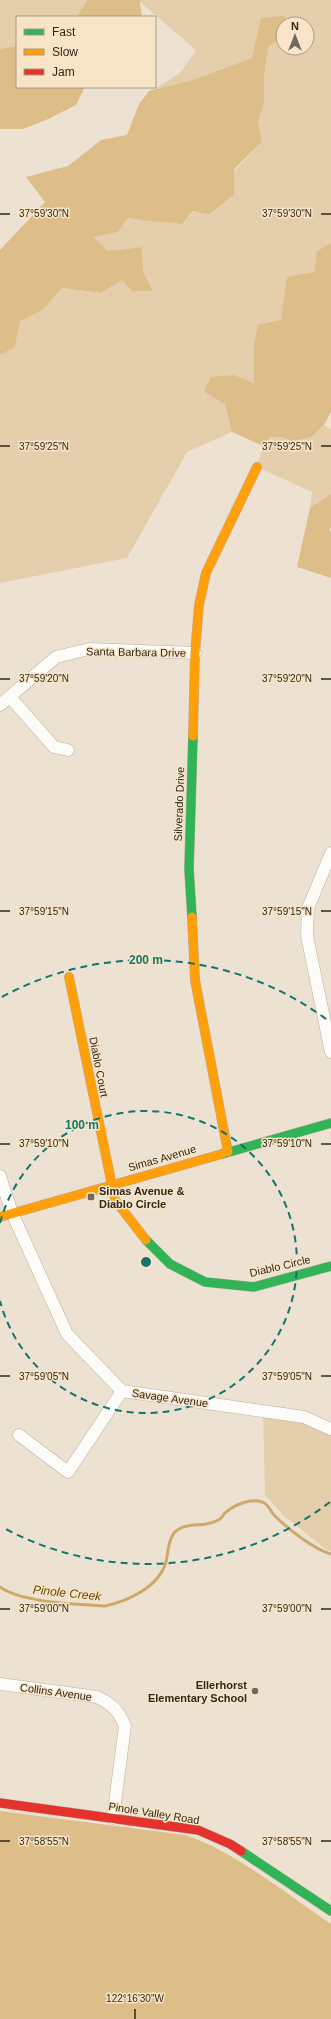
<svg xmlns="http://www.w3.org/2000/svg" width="331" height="2019" font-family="Helvetica,sans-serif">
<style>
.green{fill:#e4ceab}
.forest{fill:#ddbe89}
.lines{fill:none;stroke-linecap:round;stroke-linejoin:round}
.stream{stroke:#ceaa6a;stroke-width:3}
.street-casing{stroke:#b8afa3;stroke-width:13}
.fast-casing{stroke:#b8afa3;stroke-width:10}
.slow-casing{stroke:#b8afa3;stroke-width:10}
.jam-casing{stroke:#b8afa3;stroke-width:10}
.street{stroke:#fcfbf8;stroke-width:12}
.fast{stroke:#30b455;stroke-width:9}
.slow{stroke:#ff9f0a;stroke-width:9}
.jam{stroke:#e5322d;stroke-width:9}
.ticks{fill:none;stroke:#2f271c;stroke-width:1.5}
.ring{fill:none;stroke:#0f766e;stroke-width:2;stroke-dasharray:7 5}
.poi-dot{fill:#72685c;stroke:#f8e5c7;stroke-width:1.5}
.labels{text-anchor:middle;stroke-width:3;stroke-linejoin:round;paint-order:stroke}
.street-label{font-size:11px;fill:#2f271c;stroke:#f8e5c7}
.poi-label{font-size:11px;font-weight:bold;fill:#2f271c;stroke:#f8e5c7;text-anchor:start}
.water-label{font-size:12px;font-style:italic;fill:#664600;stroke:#f8e5c7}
.ticks-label{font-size:10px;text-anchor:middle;fill:#2f271c;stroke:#f8e5c7;stroke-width:3;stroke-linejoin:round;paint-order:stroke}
.centre{fill:#0f766e;stroke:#f8e5c7;stroke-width:2}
.ring-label{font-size:12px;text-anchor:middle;font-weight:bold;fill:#0f766e;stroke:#f8e5c7;stroke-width:3;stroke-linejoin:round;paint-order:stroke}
</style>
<rect width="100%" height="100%" fill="#ede2d2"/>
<g class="green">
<polygon points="0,0 87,0 77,17 17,17 17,46 0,49"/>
<polygon points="141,0 331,0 331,243 317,251 314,272 281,320 254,346 254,383 234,375 205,392 225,404 232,432 187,452 127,558 0,583 0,355 15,347 20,321 43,310 62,288 101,293 122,280 153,291 143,271 142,247 108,251 92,237 118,232 128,218 147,221 182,224 262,142 258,121 264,104 264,76 268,48 283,35 283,48 307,48 307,24 285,24 285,16 252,58 192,80 149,91 157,88 181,72 196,50 140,2"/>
<polygon points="324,425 331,429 331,494 310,508 312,492 257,467 263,446 271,437 311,437"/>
<polygon points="263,1411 331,1431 331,1551 327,1550 283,1515 265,1495"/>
</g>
<g class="forest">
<polygon points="87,0 141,0 140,3 142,17 77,17"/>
<polygon points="285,16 285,24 283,24 283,35 268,48 264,76 264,104 258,121 262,142 234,169 234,195 209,214 193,211 182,224 147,221 128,218 118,232 93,237 108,251 142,247 143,271 153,291 132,291 122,280 101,293 62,288 43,310 20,321 15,347 0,355 0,250 45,202 26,177 68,166 101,140 127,135 139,104 149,91 192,80 252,58 261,18"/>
<polygon points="17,46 17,87 85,87 76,105 46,120 23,129 0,129 0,49"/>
<polygon points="331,243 331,412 324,425 311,437 291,441 282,437 271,437 263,446 232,432 225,404 204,392 211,377 234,375 254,383 254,346 258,325 281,320 287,277 314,272 317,251"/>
<polygon points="331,494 331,528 329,529 331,533 331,578 297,567 310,508"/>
<path d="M0,1811L185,1835C234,1851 287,1894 331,1924V2019H0Z"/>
</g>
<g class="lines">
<path class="stream" d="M0,1587C22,1603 77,1604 105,1606C128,1601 159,1587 166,1562C168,1554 168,1540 174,1533C185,1521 203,1528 216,1521C220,1520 223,1516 225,1513C234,1505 250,1498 262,1502C268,1503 270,1511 274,1515C287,1528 313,1549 331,1554"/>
<defs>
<g id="street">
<polyline points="10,697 54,747 68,750"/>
<polyline points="0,705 56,657 89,649 195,653"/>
<polyline points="331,853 308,908 307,936 331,1052"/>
<polyline points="0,1176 12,1213 67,1334 122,1391 304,1417 331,1429"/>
<polyline points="19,1435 68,1472 122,1391"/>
<path d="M0,1684L97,1697C112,1704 119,1711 125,1726L113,1818"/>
</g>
<g id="fast">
<polyline points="192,917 189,869 193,736"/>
<polyline points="222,1154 331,1123"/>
<polyline points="146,1240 170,1264 205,1282 254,1287 331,1266"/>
<polyline points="241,1851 331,1911"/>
</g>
<g id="slow">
<polyline points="193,736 195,653 199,605 206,573 257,467"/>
<polyline points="192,917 195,980 228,1152"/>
<polyline points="69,977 115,1200 146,1240"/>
<polyline points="0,1217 222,1154"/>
</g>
<polyline id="jam" points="0,1803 198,1830 230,1844 241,1851"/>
</defs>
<use href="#street" class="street-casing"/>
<use href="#fast" class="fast-casing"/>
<use href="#slow" class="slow-casing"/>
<use href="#jam" class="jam-casing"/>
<use href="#street" class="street"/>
<use href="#fast" class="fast"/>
<use href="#slow" class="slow"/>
<use href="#jam" class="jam"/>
</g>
<path class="ticks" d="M0,214H10M321,214H331M0,446H10M321,446H331M0,679H10M321,679H331M0,911H10M321,911H331M0,1144H10M321,1144H331M0,1376H10M321,1376H331M0,1609H10M321,1609H331M0,1841H10M321,1841H331M135,2009V2019"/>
<g class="ring">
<path d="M0 1223A151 151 0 1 1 0 1301"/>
<path d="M330 1502A302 302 0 0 1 2 1527M2 997A302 302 0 0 1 330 1022"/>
</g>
<g class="poi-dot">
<rect x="87" y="1193" width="8" height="8" rx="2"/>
<circle cx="255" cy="1691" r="4"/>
</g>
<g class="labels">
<g class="street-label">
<text transform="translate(136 652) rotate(1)" y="4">Santa Barbara Drive</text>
<text transform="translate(179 804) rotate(-88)" y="4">Silverado Drive</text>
<text transform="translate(99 1067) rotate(79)" y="4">Diablo Court</text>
<text transform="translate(162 1158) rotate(-16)" y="4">Simas Avenue</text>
<text transform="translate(280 1266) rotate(-13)" y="4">Diablo Circle</text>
<text transform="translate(170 1398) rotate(8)" y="4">Savage Avenue</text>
<text transform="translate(56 1692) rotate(8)" y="4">Collins Avenue</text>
<text transform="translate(154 1813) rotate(9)" y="4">Pinole Valley Road</text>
</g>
<g class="poi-label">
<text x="99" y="1195">Simas Avenue &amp;<tspan x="99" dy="13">Diablo Circle</tspan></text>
<text x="247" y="1689" text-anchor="end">Ellerhorst<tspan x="247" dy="13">Elementary School</tspan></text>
</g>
<g class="water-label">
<text transform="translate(67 1593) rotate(6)" y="4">Pinole Creek</text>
</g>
</g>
<g class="ticks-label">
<text x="44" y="217">37°59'30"N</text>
<text x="287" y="217">37°59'30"N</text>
<text x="44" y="450">37°59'25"N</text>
<text x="287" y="450">37°59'25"N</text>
<text x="44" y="682">37°59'20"N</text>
<text x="287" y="682">37°59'20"N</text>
<text x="44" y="915">37°59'15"N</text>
<text x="287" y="915">37°59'15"N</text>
<text x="44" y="1147">37°59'10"N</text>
<text x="287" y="1147">37°59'10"N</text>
<text x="44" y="1380">37°59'05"N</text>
<text x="287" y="1380">37°59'05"N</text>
<text x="44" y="1612">37°59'00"N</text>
<text x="287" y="1612">37°59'00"N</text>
<text x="44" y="1845">37°58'55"N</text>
<text x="287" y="1845">37°58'55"N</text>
<text x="135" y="2002">122°16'30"W</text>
</g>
<circle cx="146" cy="1262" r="6" class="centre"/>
<g class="ring-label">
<text x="146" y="964">200 m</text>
<text x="82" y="1129">100 m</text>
</g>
<rect x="16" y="16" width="140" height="72" fill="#f8e5c7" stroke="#a89983"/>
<rect x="24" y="29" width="20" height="6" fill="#30b455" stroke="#a89983"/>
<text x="52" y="36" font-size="12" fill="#2f271c">Fast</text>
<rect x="24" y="49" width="20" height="6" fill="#ff9f0a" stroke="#a89983"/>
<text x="52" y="56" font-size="12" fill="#2f271c">Slow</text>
<rect x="24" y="69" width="20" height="6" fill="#e5322d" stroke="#a89983"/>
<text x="52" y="76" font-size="12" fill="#2f271c">Jam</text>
<g transform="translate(295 36)"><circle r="19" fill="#f8e5c7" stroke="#a89983"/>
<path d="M0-3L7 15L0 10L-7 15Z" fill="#72685c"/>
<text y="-6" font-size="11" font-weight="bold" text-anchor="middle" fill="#2f271c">N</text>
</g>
</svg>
